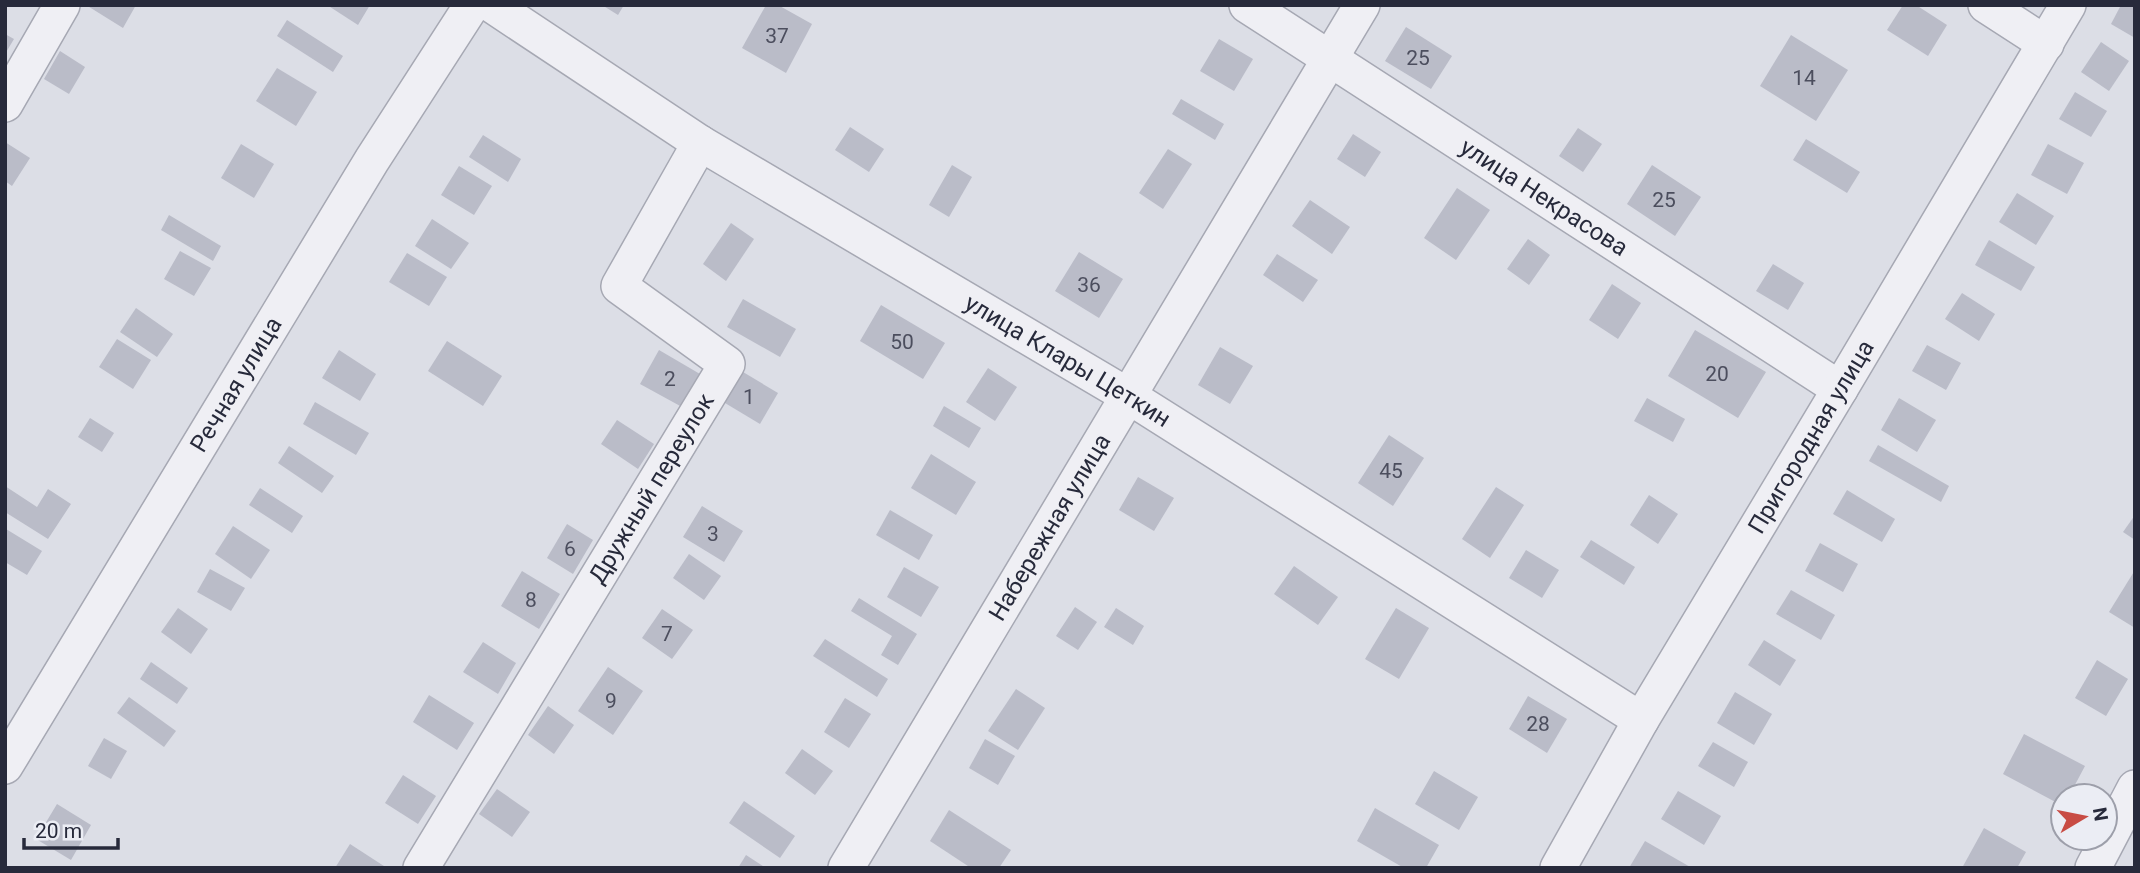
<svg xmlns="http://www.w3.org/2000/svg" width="2140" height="873" font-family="Roboto,sans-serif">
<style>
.building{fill:#babcc8}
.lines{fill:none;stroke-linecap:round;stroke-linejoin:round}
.minor-casing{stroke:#a6a8b3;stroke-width:38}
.minor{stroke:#efeff4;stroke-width:35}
.labels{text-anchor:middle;stroke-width:6;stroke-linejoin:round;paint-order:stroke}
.number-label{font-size:21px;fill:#4c4e5e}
.street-label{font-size:24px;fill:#272a3b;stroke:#ebedf4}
</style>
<rect width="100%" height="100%" fill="#dcdee6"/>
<g class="building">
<polygon points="86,5 136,5 123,28"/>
<polygon points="327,5 370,5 358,25"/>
<polygon points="602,5 624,5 618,15"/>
<polygon points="766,5 778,5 812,24 786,73 742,48"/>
<polygon points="1903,5 1916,5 1947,25 1928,56 1887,30"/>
<polygon points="2121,5 2135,5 2135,38 2111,24"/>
<polygon points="287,20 343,56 333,72 277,36"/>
<polygon points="1406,27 1452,56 1431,89 1385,61"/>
<polygon points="5,34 14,39 5,54"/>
<polygon points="1791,35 1848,70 1816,121 1760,86"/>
<polygon points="1219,39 1253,59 1234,91 1200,71"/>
<polygon points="2101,42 2129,61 2109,91 2081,72"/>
<polygon points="60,51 85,67 69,94 44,79"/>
<polygon points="277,68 317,92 296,126 256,101"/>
<polygon points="2075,92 2107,111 2091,137 2059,119"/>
<polygon points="1181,99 1224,124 1215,140 1172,114"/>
<polygon points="850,127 884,149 869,172 835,150"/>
<polygon points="1578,128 1602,144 1583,172 1559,156"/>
<polygon points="1353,134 1381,152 1365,177 1337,159"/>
<polygon points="483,135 521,159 508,182 469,157"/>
<polygon points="1806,139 1860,172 1847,193 1793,160"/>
<polygon points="5,142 30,158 12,186 5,181"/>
<polygon points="241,144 274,164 254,198 221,178"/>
<polygon points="2048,144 2084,163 2067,194 2031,175"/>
<polygon points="1168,149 1192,164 1163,209 1139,193"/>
<polygon points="952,165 972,177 949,217 929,205"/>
<polygon points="1652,165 1701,197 1675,236 1627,204"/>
<polygon points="459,166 492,186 474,215 441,195"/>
<polygon points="1457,188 1490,210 1456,260 1424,238"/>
<polygon points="2017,193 2054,216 2036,245 1999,222"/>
<polygon points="1310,200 1350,227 1332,254 1292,226"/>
<polygon points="169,215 221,246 213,261 161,230"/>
<polygon points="432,219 469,243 451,269 415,246"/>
<polygon points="731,223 754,239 726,281 703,264"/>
<polygon points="1528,239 1550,255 1529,285 1507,269"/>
<polygon points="1989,240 2035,267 2021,291 1975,265"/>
<polygon points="180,251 211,268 194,296 164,279"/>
<polygon points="1079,252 1123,279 1099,318 1055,291"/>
<polygon points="407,253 447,277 429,306 389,282"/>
<polygon points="1277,254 1318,280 1303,302 1263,275"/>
<polygon points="1773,264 1804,283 1788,310 1756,291"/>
<polygon points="1612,284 1641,303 1618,339 1589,320"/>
<polygon points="1962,293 1995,314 1979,341 1945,319"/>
<polygon points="743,299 796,329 780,357 727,327"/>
<polygon points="881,305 945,343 923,379 860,341"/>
<polygon points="136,308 173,334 157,357 120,332"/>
<polygon points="1695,330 1766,372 1738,418 1668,376"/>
<polygon points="117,339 151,360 133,389 99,367"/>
<polygon points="447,341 502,376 483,406 428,371"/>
<polygon points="1927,345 1961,363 1946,390 1912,371"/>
<polygon points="1220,347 1253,366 1230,404 1198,385"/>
<polygon points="339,350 376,374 360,401 322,378"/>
<polygon points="659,350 700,374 682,407 640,384"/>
<polygon points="988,368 1017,387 995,421 966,402"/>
<polygon points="738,369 778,393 760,424 720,400"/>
<polygon points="1647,398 1685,419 1673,442 1634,421"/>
<polygon points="1899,398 1936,420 1917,452 1881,430"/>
<polygon points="315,402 369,433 356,455 303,424"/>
<polygon points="944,406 981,428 969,448 933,426"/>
<polygon points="90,418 114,433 102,452 78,437"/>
<polygon points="617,420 654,444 638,469 601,444"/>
<polygon points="1389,435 1424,458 1393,506 1358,483"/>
<polygon points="1878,445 1949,486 1941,502 1869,461"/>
<polygon points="289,446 334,476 322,493 278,463"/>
<polygon points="931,454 976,482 956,515 911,488"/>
<polygon points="1138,477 1174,498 1154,531 1119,510"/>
<polygon points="5,486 37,507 48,489 71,504 48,539 5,512"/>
<polygon points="1496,487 1524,505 1490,558 1462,539"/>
<polygon points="260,488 303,516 292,533 249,505"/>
<polygon points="1847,490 1895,519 1882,542 1833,514"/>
<polygon points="1649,495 1678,514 1658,544 1630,525"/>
<polygon points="702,506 743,531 724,562 683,537"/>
<polygon points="890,510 933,535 919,560 876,535"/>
<polygon points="2135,515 2135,540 2123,532"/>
<polygon points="567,524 593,540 573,574 547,558"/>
<polygon points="233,526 270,550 251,579 215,554"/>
<polygon points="6,529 42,551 27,575 5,562"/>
<polygon points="1591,540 1635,567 1624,585 1580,557"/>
<polygon points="1820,543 1858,564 1843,592 1805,571"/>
<polygon points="1526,550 1559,570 1542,598 1509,578"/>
<polygon points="689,554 721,576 704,600 673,578"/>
<polygon points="1294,566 1338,597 1318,625 1274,594"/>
<polygon points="904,567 939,587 921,617 887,597"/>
<polygon points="210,569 245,588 231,611 197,592"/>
<polygon points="2135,570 2135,628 2109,612"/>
<polygon points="522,571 560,594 539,629 501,606"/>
<polygon points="1791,590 1835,615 1821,640 1776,614"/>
<polygon points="859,598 917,634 898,665 881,655 892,636 851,611"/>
<polygon points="1075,607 1097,622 1078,650 1056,636"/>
<polygon points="178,608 208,629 191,654 161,632"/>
<polygon points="1116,608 1144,626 1133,645 1104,627"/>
<polygon points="1396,608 1429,628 1399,679 1365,659"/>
<polygon points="662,609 693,630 672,659 642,638"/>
<polygon points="825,639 888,679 877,697 813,656"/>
<polygon points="1764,640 1796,660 1780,686 1748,665"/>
<polygon points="483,642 516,663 498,694 463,672"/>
<polygon points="2097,660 2128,679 2106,716 2075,698"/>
<polygon points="151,662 188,688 177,704 140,679"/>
<polygon points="608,667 643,691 613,735 578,711"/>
<polygon points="1016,689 1045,708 1018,750 988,731"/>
<polygon points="1735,692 1772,714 1754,745 1717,723"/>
<polygon points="429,695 474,723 457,750 413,722"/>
<polygon points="1528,696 1567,719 1547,753 1509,729"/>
<polygon points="129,697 176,731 164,747 117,713"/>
<polygon points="845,698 871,714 849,748 824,732"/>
<polygon points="548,706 574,725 554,754 528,735"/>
<polygon points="2024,734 2085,766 2069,796 2063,796 2063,806 2003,774"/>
<polygon points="104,738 127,751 111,779 88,766"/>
<polygon points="985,739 1015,756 998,785 969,768"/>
<polygon points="1713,742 1748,762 1734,787 1698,766"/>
<polygon points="802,749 833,771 815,795 785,773"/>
<polygon points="1434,771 1478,797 1459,830 1415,804"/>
<polygon points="403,775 436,796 418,824 385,803"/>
<polygon points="497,789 530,812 512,837 479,814"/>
<polygon points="1678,791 1721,816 1704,845 1661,819"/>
<polygon points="744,801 795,836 780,858 729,823"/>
<polygon points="57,804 91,825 71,860 36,839"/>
<polygon points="1375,808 1439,845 1426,868 1404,868 1357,841"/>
<polygon points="949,810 1011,850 999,868 971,868 930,841"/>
<polygon points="1984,828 2026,852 2017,868 1962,868"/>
<polygon points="1645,841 1692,868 1629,868"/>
<polygon points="350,844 387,868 335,868"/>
<polygon points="746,855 766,868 738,868"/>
</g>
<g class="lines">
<defs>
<g id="minor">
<path id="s1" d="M492,5L700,143L1130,397L1641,720"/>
<path id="s2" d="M1247,5L1840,389"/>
<polyline points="1986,5 2046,44"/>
<polyline points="5,104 62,5"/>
<path id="s3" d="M5,766L372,160L472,5"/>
<path id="s4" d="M421,868L727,364L619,286L700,143"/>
<path id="s5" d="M846,868L1362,5"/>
<path id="s6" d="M1558,868L1641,720L1840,389L2068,5"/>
<polyline points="2093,868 2135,788"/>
</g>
</defs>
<use href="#minor" class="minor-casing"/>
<use href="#minor" class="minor"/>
</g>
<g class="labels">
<g class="number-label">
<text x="777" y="43">37</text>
<text x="1418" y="65">25</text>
<text x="1804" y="85">14</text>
<text x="1664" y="207">25</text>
<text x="1089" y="292">36</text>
<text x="902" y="349">50</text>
<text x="1717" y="381">20</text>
<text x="670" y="386">2</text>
<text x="749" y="404">1</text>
<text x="1391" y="478">45</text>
<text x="713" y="541">3</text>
<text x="570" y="556">6</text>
<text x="531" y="607">8</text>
<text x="667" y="641">7</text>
<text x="611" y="708">9</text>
<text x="1538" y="731">28</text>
</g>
<g class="street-label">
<text dy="8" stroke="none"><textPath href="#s2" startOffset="354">улица Некрасова</textPath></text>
<text dy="8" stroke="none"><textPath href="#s1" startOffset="677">улица Клары Цеткин</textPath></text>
<text dy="8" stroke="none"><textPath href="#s3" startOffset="446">Речная улица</textPath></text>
<text dy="8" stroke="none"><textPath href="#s6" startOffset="500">Пригородная улица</textPath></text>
<text dy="8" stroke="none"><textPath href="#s4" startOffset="444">Дружный переулок</textPath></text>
<text dy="8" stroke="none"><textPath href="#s5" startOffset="397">Набережная улица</textPath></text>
</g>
</g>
<rect width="2140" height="873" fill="none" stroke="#272a3b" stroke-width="14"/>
<g transform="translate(2084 817) rotate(80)"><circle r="33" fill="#ebedf4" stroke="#9d9faa" stroke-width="2"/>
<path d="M0-5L12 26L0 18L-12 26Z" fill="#c84c44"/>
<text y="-10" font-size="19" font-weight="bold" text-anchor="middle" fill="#272a3b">N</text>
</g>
<path d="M24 838v10h94v-10" fill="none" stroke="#272a3b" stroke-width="3.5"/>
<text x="35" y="838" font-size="21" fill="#272a3b" stroke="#ebedf4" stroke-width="5" paint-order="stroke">20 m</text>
</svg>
